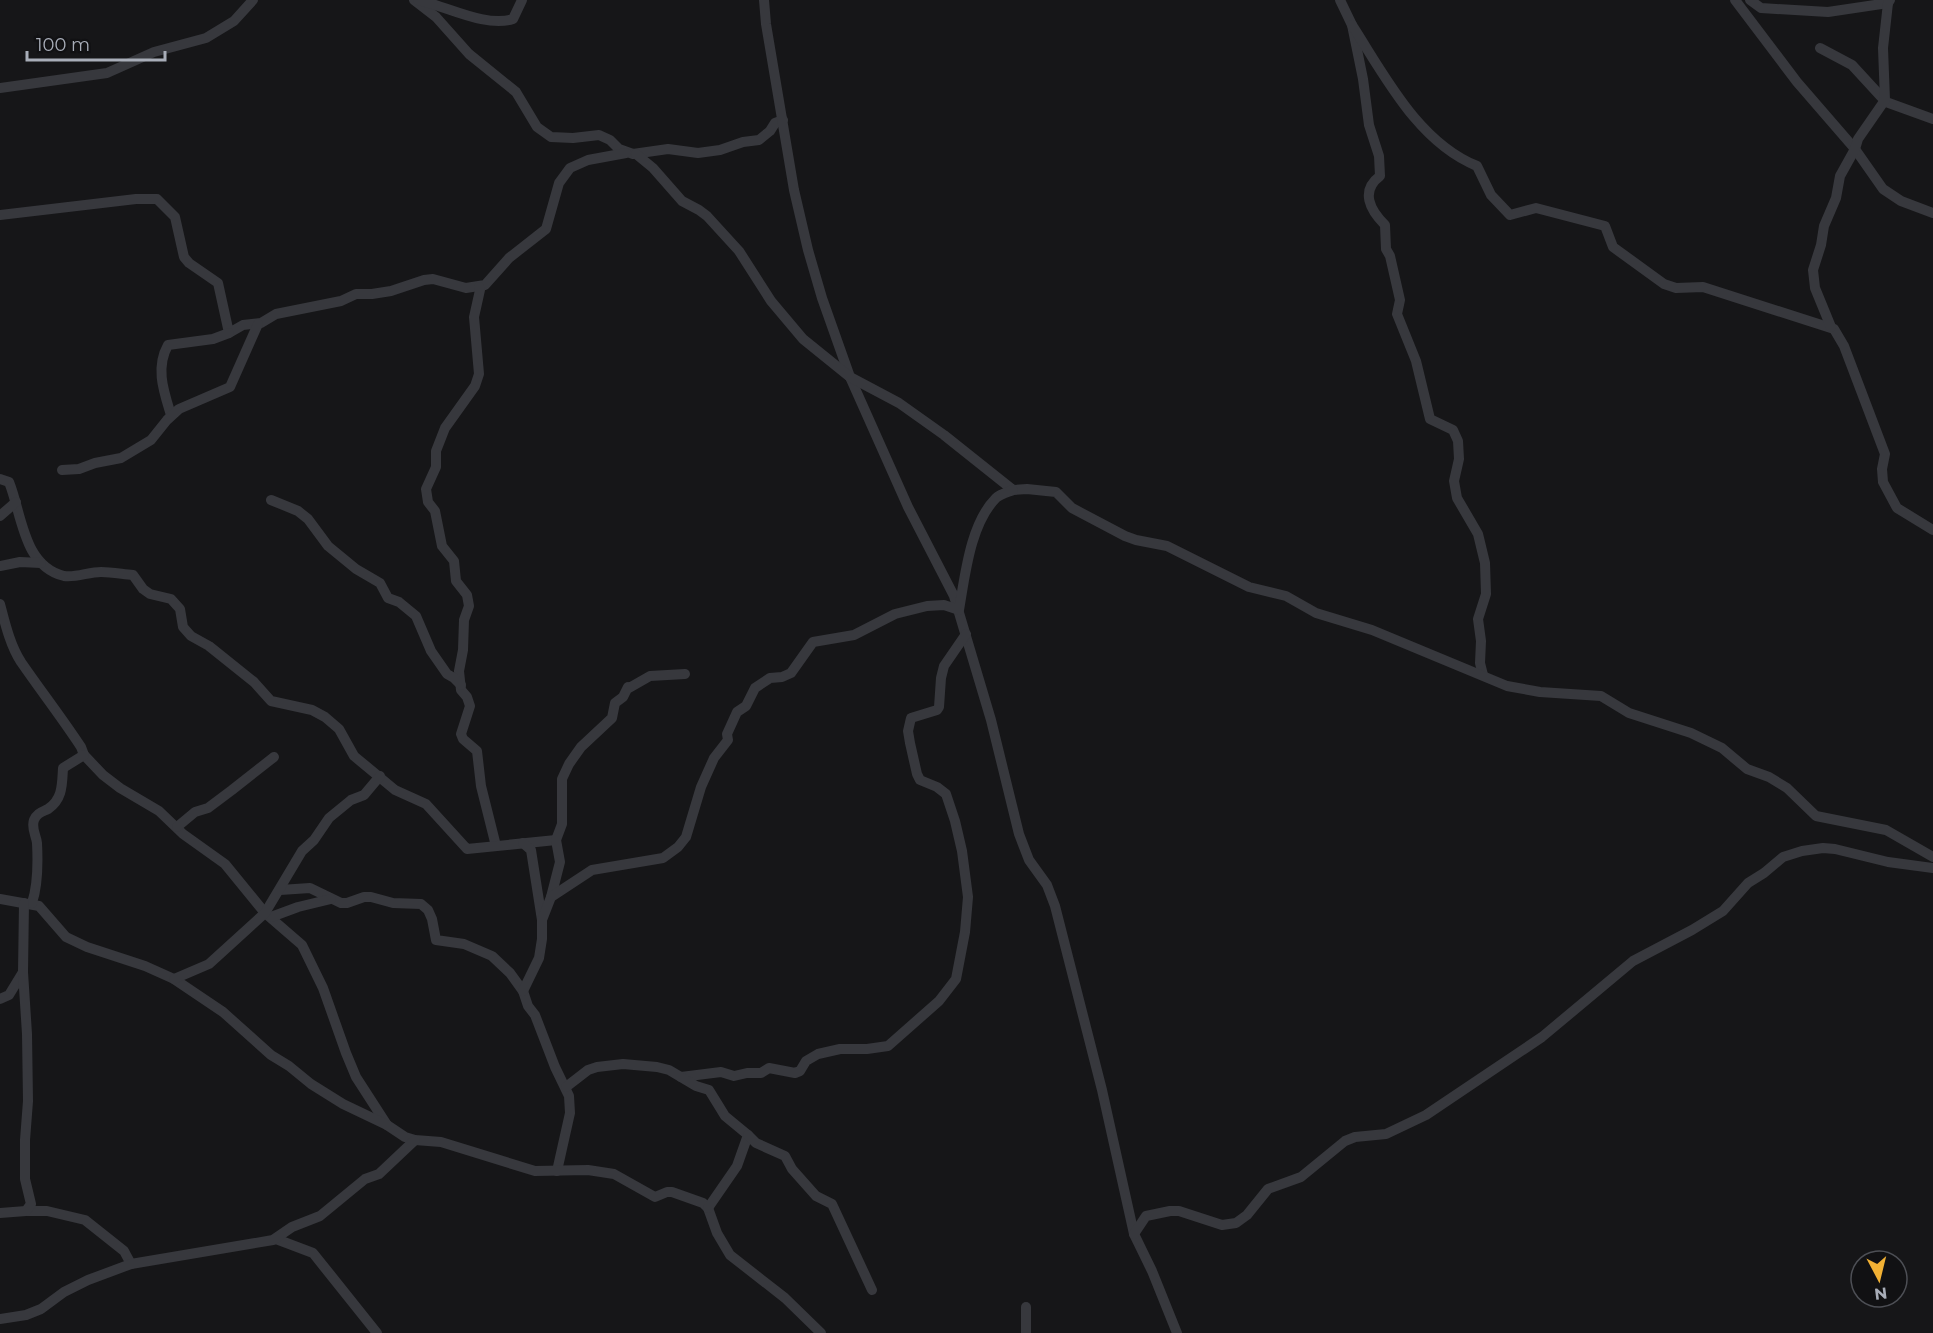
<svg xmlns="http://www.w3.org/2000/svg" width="1933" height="1333" font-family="Montserrat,sans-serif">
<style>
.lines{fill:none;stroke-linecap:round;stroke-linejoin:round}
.minor{stroke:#37383d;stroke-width:10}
</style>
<rect width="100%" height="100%" fill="#161618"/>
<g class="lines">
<g class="minor">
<polyline points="414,0 436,17 469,54 516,92 537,127 551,137 573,138 599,135 610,140 619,149 633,154 668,149 698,153 720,150 743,142 759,140 770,131 775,123 783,120"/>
<path d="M418,0C446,6 486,28 513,19L522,0"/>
<polyline points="764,0 766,24 794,190 808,250 822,298 850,377 908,507 954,596 991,720 1019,834 1029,860 1047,885 1055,906 1102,1090 1134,1234 1152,1271 1177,1333"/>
<path d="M1340,0L1352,25L1363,79L1369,125L1379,156L1380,176C1360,191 1370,210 1385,225L1386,249L1390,256L1400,300L1397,314L1416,361L1430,419L1453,430L1458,441L1459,459L1454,481L1457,498L1478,534L1485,563L1486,594L1478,619L1481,641L1480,663L1483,675"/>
<polyline points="1735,0 1797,82 1855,149 1883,189 1901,201 1933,213"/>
<polyline points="1750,0 1761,8 1828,12 1888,3 1890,0"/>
<path d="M1352,25C1385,76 1418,142 1477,166L1491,195L1510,215L1536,208L1605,226L1613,247L1664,284L1676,288L1703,287L1834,329L1844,346L1885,454L1882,469L1883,482L1897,508L1933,530"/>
<polyline points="1820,48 1852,65 1886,102 1933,119"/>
<polyline points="0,88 107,73 154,52 206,38 234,21 253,0"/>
<polyline points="636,154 653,168 682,201 699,210 707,216 739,251 771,301 803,339 850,377 899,403 944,435 1013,490 1027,489 1056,492 1072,508 1125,536 1136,540 1167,546 1249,587 1286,596 1316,613 1372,630 1507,686 1540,692 1601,696 1629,713 1691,733 1722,748 1747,769 1769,777 1787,788 1816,816 1886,830 1933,857"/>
<polyline points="0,215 136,199 157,199 175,217 184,257 189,263 218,283 229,333 243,325 261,323 276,314 341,301 356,294 372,294 391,291 424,280 433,279 466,288 485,285 509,258 546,229 559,183 570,168 588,160 626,153"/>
<polyline points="479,287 480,290 474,317 479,374 475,386 445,428 436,451 436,467 426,489 428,502 435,511 442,546 454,561 456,581 467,595 469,606 464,620 463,650 459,671 461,690 467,697 470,706 461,734 463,739 477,751 481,786 496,846"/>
<polyline points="1831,327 1815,288 1813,270 1821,245 1824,226 1836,198 1840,176 1855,149 1858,139 1885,100 1883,48 1888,3"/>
<path d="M171,415C164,392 155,368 168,345L213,339L229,333"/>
<polyline points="62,470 79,469 95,463 121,458 151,440 167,420 179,409 230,387 258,324"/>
<path d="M0,479L9,482C22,514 23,566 64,576C75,578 89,572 101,572C111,572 122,574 133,575L143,589L150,594L171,599L180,609L183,627L191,636L209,646L254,682L271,701L312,710L325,717L339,729L354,756L395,790L426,804L467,849L556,840"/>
<polyline points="271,500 298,511 308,519 328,546 356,569 380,583 388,598 399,602 416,616 431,651 447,674 454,678 461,685"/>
<polyline points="0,516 16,502"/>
<polyline points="0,566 20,562 41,563"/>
<path d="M0,604C5,623 10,645 21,662C41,691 62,718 81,747L84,755L103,775L120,788L159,811L183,834L225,864L265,913L302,945L323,988L346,1053L356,1077L387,1125"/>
<polyline points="177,827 195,812 208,808 232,790 274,757"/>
<polyline points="523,843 531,850 542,920"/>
<polyline points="280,890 310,888 341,903 347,903 364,897 371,897 393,903 421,904 428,910 432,919 436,940 464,944 492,956 510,973 523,991 528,1006 535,1015 555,1067 569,1096 570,1113 557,1171"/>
<polyline points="551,897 560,862 556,840 562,824 562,779 569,764 581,747 612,718 615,703 623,697 628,687 629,688 650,676 685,674"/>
<polyline points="0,899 39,906 66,937 87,947 145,966 174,979 223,1012 271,1055 289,1066 311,1084 343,1104 387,1125 405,1137 415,1140 441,1142 535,1171 588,1170 614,1174 655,1197 667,1192 672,1192 703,1203 708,1208 717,1233 730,1255 785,1298 821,1333"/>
<path d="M32,903C38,885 38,862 37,843C36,835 31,828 34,820C37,813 42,812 48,809C63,799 62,784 63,768L84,755"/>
<polyline points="271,917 298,907 331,899"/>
<polyline points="174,979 209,964 265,913 302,851 314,840 329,818 351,800 364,795 380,776"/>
<path d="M523,991L539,958L542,939V920L551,897L592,870L663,858L678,847L686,837L701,787L714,758L728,740L727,734L737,712L746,706L755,688L770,678L782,677L791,673L813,642L854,635L895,614L927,606L944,605L959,610C965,576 970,524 996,498C1000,494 1008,492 1013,490"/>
<polyline points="0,999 9,995 23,972"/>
<polyline points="681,1077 721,1072 734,1076 747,1073 761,1073 769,1068 795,1073 800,1071 806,1061 818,1054 840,1049 867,1049 888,1046 939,1001 956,979 965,932 968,897 962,851 955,821 946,794 937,787 920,780 917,774 910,743 908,731 911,718 937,710 939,707 941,678 944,666 966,634"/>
<polyline points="566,1087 588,1070 597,1067 623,1064 657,1067 669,1070 696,1086 709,1090 725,1116 748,1135 737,1166 708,1208"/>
<polyline points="748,1135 756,1143 785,1156 792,1169 816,1196 832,1204 872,1290"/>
<polyline points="26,1211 47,1211 85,1220 124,1251 131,1264"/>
<polyline points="0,1213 26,1211 31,1204 25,1179 25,1140 28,1101 27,1034 23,972 24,903"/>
<polyline points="1134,1234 1146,1216 1170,1211 1179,1211 1222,1225 1236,1223 1247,1215 1268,1189 1301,1177 1345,1141 1355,1137 1386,1134 1426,1115 1542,1037 1633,961 1692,930 1723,911 1748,883 1764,873 1783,857 1802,851 1823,848 1835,849 1888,862 1933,868"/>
<polyline points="276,1239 313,1253 377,1333"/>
<polyline points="1026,1307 1026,1333"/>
<polyline points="0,1319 26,1315 41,1309 64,1292 88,1280 131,1264 273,1240 292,1227 320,1216 365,1179 379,1174 415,1140"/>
</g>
</g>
<g transform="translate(1879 1279) rotate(173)"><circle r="28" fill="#111113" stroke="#4d4f55" stroke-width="1.5"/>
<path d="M0-4.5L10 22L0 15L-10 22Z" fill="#f2b134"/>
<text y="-9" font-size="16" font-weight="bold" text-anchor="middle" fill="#a8adb8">N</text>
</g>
<path d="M27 51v9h138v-9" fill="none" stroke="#a8adb8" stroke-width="3"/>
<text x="36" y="51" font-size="18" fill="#a8adb8" stroke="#111113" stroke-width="4.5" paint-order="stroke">100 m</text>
</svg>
